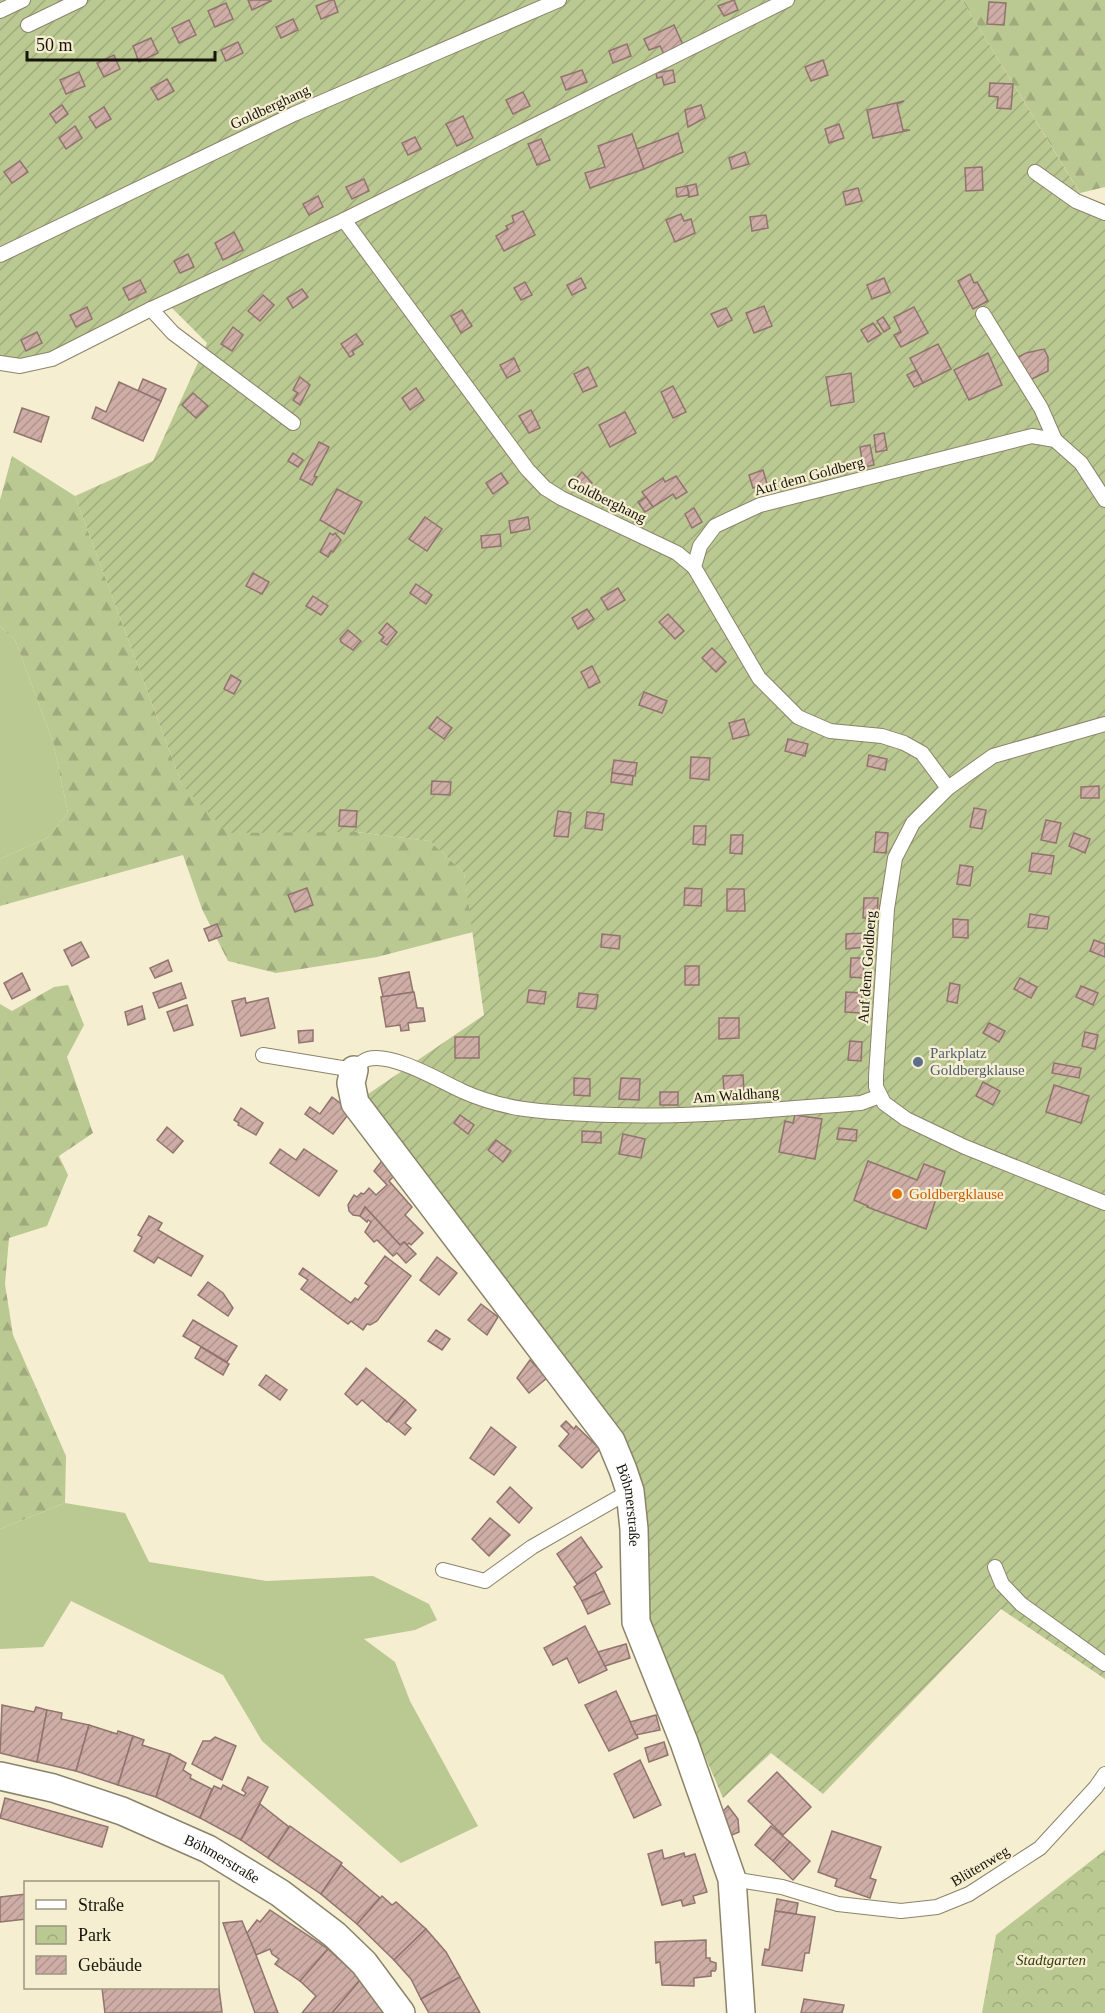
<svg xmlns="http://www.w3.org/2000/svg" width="1105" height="2013" font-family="'Times New Roman',serif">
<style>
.grass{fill:#bac891}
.forest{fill:url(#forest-firs)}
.park{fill:url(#park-crowns)}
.garden{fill:url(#garden-furrows)}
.building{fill:url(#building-hatch);stroke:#91746d;stroke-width:1.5}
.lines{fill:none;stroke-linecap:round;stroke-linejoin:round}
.service-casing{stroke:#8b8369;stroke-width:16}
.minor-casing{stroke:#8b8369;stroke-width:30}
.service{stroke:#fff;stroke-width:14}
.minor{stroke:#fff;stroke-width:27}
.service-dot{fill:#5c6f8a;stroke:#f6eed1;stroke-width:2}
.food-dot{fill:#e8710a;stroke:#f6eed1;stroke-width:2}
.labels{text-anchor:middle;stroke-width:4.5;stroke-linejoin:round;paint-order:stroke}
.street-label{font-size:15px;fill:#17140a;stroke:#f6eed1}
.service-label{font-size:15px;fill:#4e5e75;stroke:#f6eed1;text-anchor:start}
.food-label{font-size:15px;fill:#c56008;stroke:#f6eed1;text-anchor:start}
.park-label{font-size:15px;font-style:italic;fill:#343d0e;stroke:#f6eed1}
</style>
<defs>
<pattern id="forest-firs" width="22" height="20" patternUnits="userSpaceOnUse" patternTransform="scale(1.5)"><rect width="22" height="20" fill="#bac891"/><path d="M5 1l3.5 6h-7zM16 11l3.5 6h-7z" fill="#9fab7c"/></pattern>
<pattern id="park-crowns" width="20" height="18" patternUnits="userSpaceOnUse" patternTransform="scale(1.5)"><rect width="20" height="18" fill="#bac891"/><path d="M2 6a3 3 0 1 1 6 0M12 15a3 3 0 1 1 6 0" fill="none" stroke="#9fab7c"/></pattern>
<pattern id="garden-furrows" width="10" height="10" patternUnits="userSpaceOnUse" patternTransform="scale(1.5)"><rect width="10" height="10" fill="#bac891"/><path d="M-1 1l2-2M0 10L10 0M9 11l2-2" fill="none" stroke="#9fab7c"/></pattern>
<pattern id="building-hatch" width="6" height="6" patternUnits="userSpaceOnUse" patternTransform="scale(1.5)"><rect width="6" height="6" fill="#cdada6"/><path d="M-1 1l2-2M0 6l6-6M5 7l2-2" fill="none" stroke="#af948e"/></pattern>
</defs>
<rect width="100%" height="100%" fill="#f6eed1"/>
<g class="grass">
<polygon points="0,626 15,640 53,742 68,813 47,838 0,859"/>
<polygon points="65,1503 125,1513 149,1562 267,1581 373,1576 429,1604 437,1620 415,1630 364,1639 395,1662 410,1701 478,1826 401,1863 262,1741 223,1675 71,1601 43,1647 0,1649 0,1529"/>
</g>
<g class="forest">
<polygon points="962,0 1105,0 1105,187 1080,193"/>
<polygon points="12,456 75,496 182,785 356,832 430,841 464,873 473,932 377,957 276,973 228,961 202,909 183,855 0,906 0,859 47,838 68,813 53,742 15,640 0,626 0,500"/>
<polygon points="68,985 84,1025 67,1057 93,1133 59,1156 68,1175 47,1226 9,1238 5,1284 13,1335 66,1456 65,1503 0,1529 0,1004 12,1011 54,987"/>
</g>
<polygon class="park" points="1105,1850 1105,2013 982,2013 996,1935"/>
<polygon class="garden" points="0,0 962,0 1081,195 1105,204 1105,1679 1001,1609 823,1794 771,1753 723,1798 644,1615 631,1471 355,1103 484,1015 464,873 430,841 356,832 228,833 182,785 75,496 153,461 207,343 169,305 21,370 0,355"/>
<g class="building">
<polygon points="248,0 270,0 271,1 252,10"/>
<polygon points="331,0 334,0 338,12 321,19 316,6"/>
<polygon points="734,0 738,10 724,16 718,6"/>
<polygon points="989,2 1006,3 1004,25 987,24"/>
<polygon points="226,3 233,19 215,27 208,11"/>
<polygon points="293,19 298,30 281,38 276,27"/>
<polygon points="189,20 196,35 179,43 172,28"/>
<polygon points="674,25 683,45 664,54 660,46 649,50 644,39"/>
<polygon points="151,38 158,53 139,62 133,46"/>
<polygon points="238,42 243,53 226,61 221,50"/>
<polygon points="627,44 631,56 613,63 609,51"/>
<polygon points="114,55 120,69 104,77 97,63"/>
<polygon points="823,60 828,75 811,81 805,67"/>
<polygon points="582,70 587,82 566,90 561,77"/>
<polygon points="673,70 675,82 664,85 662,77 657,78 656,73"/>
<polygon points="79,72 85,86 66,94 60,80"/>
<polygon points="167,79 174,91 158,100 151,88"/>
<polygon points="990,83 1013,84 1011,109 997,108 998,97 989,96"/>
<polygon points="523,92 530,106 513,114 506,100"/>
<polygon points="904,101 897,104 903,130 910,130 873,138 867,110"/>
<polygon points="62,105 68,114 56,123 50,114"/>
<polygon points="701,105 705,118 688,127 685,110"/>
<polygon points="104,107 111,119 96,128 89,117"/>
<polygon points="463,116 473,138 457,146 446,124"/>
<polygon points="839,124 844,138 829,143 825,129"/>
<polygon points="75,126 82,138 66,149 59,138"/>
<polygon points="678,133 683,152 644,169 637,149"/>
<polygon points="632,134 644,169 590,188 585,173 605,167 598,146"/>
<polygon points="415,137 421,149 408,155 402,143"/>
<polygon points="541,139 550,160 537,165 528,144"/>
<polygon points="745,152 749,164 732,169 729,158"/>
<polygon points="20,161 28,172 12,183 4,172"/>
<polygon points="982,167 983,190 966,191 965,168"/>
<polygon points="364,179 369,191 352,199 346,187"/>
<polygon points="696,184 698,195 689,197 687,186"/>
<polygon points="687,186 689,195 677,197 676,188"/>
<polygon points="858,188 862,201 846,205 843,192"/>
<polygon points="318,196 323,207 309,215 303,204"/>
<polygon points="523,211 535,235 504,251 496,236 508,229 506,226 514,222 512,216"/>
<polygon points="681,214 684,221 691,219 695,233 675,242 666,220"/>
<polygon points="766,215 768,228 752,231 750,217"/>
<polygon points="234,232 243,250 223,260 215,243"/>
<polygon points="188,254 194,267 180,273 174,261"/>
<polygon points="970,274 974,283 977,282 988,301 973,309 958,281"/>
<polygon points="581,278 586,288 572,295 567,285"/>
<polygon points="884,278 890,292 872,299 867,285"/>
<polygon points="140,280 146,292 129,300 123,288"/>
<polygon points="525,282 532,295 521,300 514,288"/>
<polygon points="302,289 308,297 293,308 287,298"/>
<polygon points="263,295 274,305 260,321 248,311"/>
<polygon points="764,306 772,326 754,333 746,313"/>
<polygon points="87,307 92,319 76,327 70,315"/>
<polygon points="914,307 928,333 901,347 894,335 901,332 894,317"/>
<polygon points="726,308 732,320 718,327 711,314"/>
<polygon points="462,310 472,326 461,333 451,316"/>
<polygon points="883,317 890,328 884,332 877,321"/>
<polygon points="873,323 881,334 868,342 861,330"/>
<polygon points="233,327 243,335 232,351 221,344"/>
<polygon points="37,332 42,343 26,351 21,340"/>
<polygon points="356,334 363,344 352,351 354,354 350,357 341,344"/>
<polygon points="938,344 951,369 923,383 910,358"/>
<polygon points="1044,349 1048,357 1048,371 1028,381 1016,358 1026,353"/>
<polygon points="988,353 1002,385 969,400 954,370"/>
<polygon points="514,358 520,371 507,378 500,365"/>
<polygon points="588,367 597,386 583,392 574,374"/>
<polygon points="916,370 923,383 914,387 907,375"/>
<polygon points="851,373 854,402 831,406 826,377"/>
<polygon points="300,377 310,385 300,405 293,400 298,393 293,390"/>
<polygon points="143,379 166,389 161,401 138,391"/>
<polygon points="119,382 161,401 143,441 92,418 96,407 106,412"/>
<polygon points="673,386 686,412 673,418 661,392"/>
<polygon points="416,388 424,400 410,410 402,398"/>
<polygon points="193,393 208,406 196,418 182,405"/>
<polygon points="22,408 49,417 41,442 14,432"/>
<polygon points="531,410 540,428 529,433 519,416"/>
<polygon points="625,412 636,433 610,447 599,425"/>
<polygon points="884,433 887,450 876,452 874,435"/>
<polygon points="319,442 329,447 314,476 317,477 312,485 300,479"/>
<polygon points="870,445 874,465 863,467 860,447"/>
<polygon points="293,453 303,460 298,467 288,461"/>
<polygon points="763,470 767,484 753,488 749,475"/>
<polygon points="582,472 592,483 586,489 576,479"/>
<polygon points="501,473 508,483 493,494 486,483"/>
<polygon points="676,476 687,492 676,499 673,494 653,507 642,492 663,478 665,482"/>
<polygon points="337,489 362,502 344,534 320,520"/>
<polygon points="646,497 653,507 645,512 638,502"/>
<polygon points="694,508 702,522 692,528 685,514"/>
<polygon points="425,517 442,529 427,551 409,539"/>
<polygon points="528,517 530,529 511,533 509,521"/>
<polygon points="330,533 333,535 335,533 341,540 333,552 331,551 328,557 320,552"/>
<polygon points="500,534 501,546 482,548 481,536"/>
<polygon points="253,573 269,582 262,594 246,586"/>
<polygon points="416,584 432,595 426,604 410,593"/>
<polygon points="618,588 625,600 608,610 601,598"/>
<polygon points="313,596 328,606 321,615 306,606"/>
<polygon points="587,609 594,619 578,629 572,618"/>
<polygon points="668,614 684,631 675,639 659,622"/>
<polygon points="387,623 397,632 387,645 381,641 384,637 379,633"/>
<polygon points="348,630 361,641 353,650 341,642 340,639"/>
<polygon points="712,648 726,662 716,672 702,658"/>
<polygon points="592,666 600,682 589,688 581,672"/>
<polygon points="231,675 241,681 234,694 224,689"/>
<polygon points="644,692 667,701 662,713 639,705"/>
<polygon points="437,717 452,728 444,739 429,728"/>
<polygon points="744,719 749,735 733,739 729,723"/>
<polygon points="788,739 808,744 805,756 785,751"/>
<polygon points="869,755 887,759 885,770 867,766"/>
<polygon points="691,757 710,758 709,780 690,778"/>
<polygon points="614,760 637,763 635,776 612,773"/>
<polygon points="612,773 633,776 632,785 611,782"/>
<polygon points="432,781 451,782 450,795 431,794"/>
<polygon points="1099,786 1099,798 1081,798 1081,787"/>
<polygon points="974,808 986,810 982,829 970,827"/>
<polygon points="340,810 357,811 356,827 339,826"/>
<polygon points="558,811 571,813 568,837 554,836"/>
<polygon points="587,812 604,814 602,830 585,828"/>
<polygon points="1046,820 1061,823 1056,843 1041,840"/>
<polygon points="694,826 706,826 705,845 693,844"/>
<polygon points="876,832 888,833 886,853 874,852"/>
<polygon points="1074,833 1090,839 1085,853 1069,846"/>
<polygon points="731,835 743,835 742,854 730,853"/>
<polygon points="1032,853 1054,856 1051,874 1029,871"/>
<polygon points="960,865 973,867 970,886 957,884"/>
<polygon points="307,888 313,905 295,912 288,895"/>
<polygon points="685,888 702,889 701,906 684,905"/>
<polygon points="727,889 744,889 745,911 727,911"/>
<polygon points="864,898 878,898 877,918 863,918"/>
<polygon points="1030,914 1049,917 1047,929 1028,927"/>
<polygon points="953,919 968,920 968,938 953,937"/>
<polygon points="217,924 222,936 209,941 204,929"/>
<polygon points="865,933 866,947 846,949 846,934"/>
<polygon points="602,934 620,936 619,949 601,947"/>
<polygon points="1094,940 1105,944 1105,957 1090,951"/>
<polygon points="81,942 89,957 72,966 64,950"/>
<polygon points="851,958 864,958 863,978 850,977"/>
<polygon points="168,960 172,971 155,978 150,968"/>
<rect x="685" y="966" width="14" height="19"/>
<polygon points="409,972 413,992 383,997 379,978"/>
<polygon points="22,973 30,990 12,999 4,983"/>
<polygon points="1020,978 1037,987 1031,998 1014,989"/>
<polygon points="181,983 186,998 159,1008 153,993"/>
<polygon points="950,983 960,985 957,1003 947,1001"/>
<polygon points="1081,986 1098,993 1093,1005 1076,997"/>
<polygon points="529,990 546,992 544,1004 527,1002"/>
<polygon points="414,992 417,1008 423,1008 425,1021 408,1023 409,1030 401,1031 400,1025 386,1027 381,997"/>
<polygon points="846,992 862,993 861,1013 845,1012"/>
<polygon points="579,993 598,995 596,1009 577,1007"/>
<polygon points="245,998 246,1003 268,998 275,1028 241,1036 232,1001"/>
<polygon points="187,1005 193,1025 174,1031 167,1012"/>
<polygon points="142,1006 145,1019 128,1025 125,1012"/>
<polygon points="719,1018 739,1018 739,1038 719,1039"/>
<polygon points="989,1023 1005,1031 999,1042 983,1033"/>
<polygon points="313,1030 313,1041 299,1043 298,1031"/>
<polygon points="1085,1032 1098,1035 1095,1049 1082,1046"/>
<rect x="455" y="1037" width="24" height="21"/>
<polygon points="850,1041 862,1042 861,1061 848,1060"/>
<polygon points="1054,1063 1081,1068 1079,1078 1052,1073"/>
<polygon points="743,1075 744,1091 724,1093 723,1076"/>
<polygon points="574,1078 590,1079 590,1096 574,1095"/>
<polygon points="621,1078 640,1079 639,1100 619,1099"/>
<polygon points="983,1082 1000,1091 993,1105 976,1096"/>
<polygon points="1054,1085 1089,1096 1081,1123 1046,1112"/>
<rect x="660" y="1092" width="18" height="13"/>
<polygon points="332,1097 351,1111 333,1134 305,1114 310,1107 320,1114"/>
<polygon points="241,1108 263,1123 256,1135 238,1125 239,1123 234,1120"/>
<polygon points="460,1115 474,1125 468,1134 454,1123"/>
<polygon points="795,1115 822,1119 815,1159 779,1152 785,1121 793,1123"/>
<polygon points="167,1127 183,1141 173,1153 157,1140"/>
<polygon points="839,1128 857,1130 856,1141 837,1139"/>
<polygon points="582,1131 601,1132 601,1143 582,1142"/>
<polygon points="623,1134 645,1139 641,1158 619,1154"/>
<polygon points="496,1140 511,1151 503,1162 488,1150"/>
<polygon points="280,1149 296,1160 304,1149 337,1171 319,1196 270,1163"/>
<polygon points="382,1161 395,1175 389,1181 412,1207 405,1215 423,1233 411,1245 409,1243 407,1245 404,1242 400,1245 365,1207 360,1216 353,1215 349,1211 348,1205 354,1195 357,1197 361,1193 364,1194 369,1188 376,1195 387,1185 374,1171"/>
<polygon points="868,1161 917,1180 924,1164 945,1172 926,1229 867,1207 868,1206 854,1200"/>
<polygon points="365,1207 400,1245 404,1242 416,1254 406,1263 397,1253 393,1256 377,1240 374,1242 365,1232 371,1222 368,1220 367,1222 360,1216"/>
<polygon points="149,1216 162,1223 158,1230 203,1256 191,1276 158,1257 154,1263 134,1251 142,1237 138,1235"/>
<polygon points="385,1256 411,1276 377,1321 370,1325 367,1324 363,1330 351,1321 348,1324 301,1289 308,1280 299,1274 303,1268 351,1303 355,1298 358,1300 369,1286 365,1283"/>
<polygon points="437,1257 457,1273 439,1295 420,1280"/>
<polygon points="208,1282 223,1293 233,1308 228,1316 198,1295"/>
<polygon points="481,1304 498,1317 487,1335 468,1320"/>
<polygon points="193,1320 237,1346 227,1362 183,1336"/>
<polygon points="436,1330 450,1339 442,1350 428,1341"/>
<polygon points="201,1347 229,1364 223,1375 195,1358"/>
<polygon points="530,1360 547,1378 529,1393 517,1378"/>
<polygon points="366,1368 405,1400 387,1422 362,1400 357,1405 345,1394"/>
<polygon points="266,1375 287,1390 280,1400 259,1385"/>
<polygon points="405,1400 416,1410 405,1423 411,1428 405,1435 388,1421"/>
<polygon points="566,1421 574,1429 576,1426 600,1449 582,1468 559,1446 569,1434 561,1426"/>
<polygon points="491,1427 516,1447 494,1475 470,1458"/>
<polygon points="510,1487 532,1508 519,1523 497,1502"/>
<polygon points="490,1518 510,1535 489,1556 472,1539"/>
<polygon points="581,1537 602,1567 577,1584 557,1554"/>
<polygon points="595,1572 604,1591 582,1601 574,1587"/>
<polygon points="604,1591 610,1604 588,1614 582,1601"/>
<polygon points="585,1626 607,1670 579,1683 567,1658 553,1665 544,1648"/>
<polygon points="626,1644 630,1658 605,1666 598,1652"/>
<polygon points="616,1691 638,1738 609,1751 585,1705"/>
<polygon points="2,1705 34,1712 36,1707 47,1710 37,1762 0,1753"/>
<polygon points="47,1710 62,1713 61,1719 89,1725 76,1771 37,1762"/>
<polygon points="656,1715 660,1730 636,1735 630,1722"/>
<polygon points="89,1725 117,1734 118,1731 133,1736 118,1785 76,1771"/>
<polygon points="133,1736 144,1740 142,1745 170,1754 156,1797 118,1785"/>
<polygon points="215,1737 236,1746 222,1780 192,1764 203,1741 210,1741"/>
<polygon points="664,1742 668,1755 649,1762 645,1748"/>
<polygon points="170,1754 186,1763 183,1770 191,1775 190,1778 212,1789 200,1818 156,1797"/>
<polygon points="640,1760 661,1805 634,1818 614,1774"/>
<polygon points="777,1772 811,1807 783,1835 748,1801"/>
<polygon points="248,1777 268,1787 241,1840 200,1818 214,1786 221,1789 223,1785 244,1796 246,1793 242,1790"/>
<polygon points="5,1798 108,1827 102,1847 0,1818"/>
<polygon points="260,1804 289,1827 268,1858 241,1840"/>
<polygon points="728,1806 738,1819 739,1832 727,1837 718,1817"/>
<polygon points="290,1826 342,1863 321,1894 268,1858"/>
<polygon points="771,1826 790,1842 773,1861 755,1845"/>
<polygon points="832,1831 881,1847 870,1878 876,1880 870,1898 835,1886 837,1879 818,1872"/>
<polygon points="790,1842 810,1861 793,1880 773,1861"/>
<polygon points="662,1850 664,1859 684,1853 685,1857 695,1854 707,1892 693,1896 695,1903 683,1906 681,1900 662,1905 648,1854"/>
<polygon points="341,1865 380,1898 357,1924 321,1894"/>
<polygon points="26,1894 26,1919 0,1922 0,1897"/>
<polygon points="382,1896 392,1905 396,1902 426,1929 394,1960 357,1924"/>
<polygon points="777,1899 798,1903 796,1914 775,1911"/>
<polygon points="270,1910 328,1949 300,1981 275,1964 279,1959 272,1954 270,1949 256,1955 247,1933 257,1920 260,1922"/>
<polygon points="775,1911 815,1917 809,1953 805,1953 802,1971 762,1965 765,1949 769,1950"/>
<polygon points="242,1921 256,1955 278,2013 255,2013 223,1923"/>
<polygon points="426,1929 446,1952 460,1977 421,1999 411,1979 394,1960"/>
<polygon points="706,1940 706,1958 710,1958 710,1961 716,1963 716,1969 715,1971 711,1971 711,1976 694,1978 694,1986 662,1985 660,1962 656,1963 655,1942"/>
<polygon points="328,1949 361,1979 332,2013 302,2013 316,1996 300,1981"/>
<polygon points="460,1977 480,2013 429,2013 421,1999"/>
<polygon points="361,1979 385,2013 332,2013"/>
<polygon points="218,1981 222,2012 105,2013 102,1988 218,1988"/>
<polygon points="804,1999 844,2005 842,2013 801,2013"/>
</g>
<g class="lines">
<defs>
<g id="service">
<polyline points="0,11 23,0"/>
<polyline points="28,25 80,0"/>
<polyline points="1035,172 1076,201 1105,213"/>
<polyline points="0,255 294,114 559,0"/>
<polyline points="151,309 173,333 293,423"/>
<polyline points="983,314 1041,408 1055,440"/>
<polyline points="0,363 20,366 52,359 151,309 344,220"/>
<polyline points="694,567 677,553 561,498 545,488 527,469 344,220 787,0"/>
<polyline points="1105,724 993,756 948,788 913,823 895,858 887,909 876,1076 876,1087 884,1103 906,1119 965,1147 1105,1203"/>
<polyline points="948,788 922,753 904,743 882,736 830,731 798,717 759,678 694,567 700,546 715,526 760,505 1032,436 1055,440 1081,463 1105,500"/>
<path d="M263,1055L354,1070C358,1066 363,1060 368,1059C392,1052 440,1081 462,1091C504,1110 542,1112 587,1114C678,1119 769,1110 861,1103L880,1096"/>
<polyline points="995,1567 1002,1584 1021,1604 1105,1664"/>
<polyline points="443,1570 485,1581 532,1547 630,1491"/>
<polyline points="732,1879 782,1887 838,1904 901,1911 937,1907 969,1894 1040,1848 1096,1787 1105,1774"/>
</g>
<g id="minor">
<path id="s1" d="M354,1070L351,1083L355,1103L611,1441L623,1470L630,1491L634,1529L636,1622L684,1742L732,1879L741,2013"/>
<path id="s2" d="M0,1776L53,1788L122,1811L208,1849L280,1893L335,1935L364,1963L401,2013"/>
</g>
</defs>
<use href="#service" class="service-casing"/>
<use href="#minor" class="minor-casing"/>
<use href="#service" class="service"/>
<use href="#minor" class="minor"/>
</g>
<circle class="service-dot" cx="918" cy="1062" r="6"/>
<circle class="food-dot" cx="897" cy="1194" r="6"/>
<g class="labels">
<g class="street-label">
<text transform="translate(270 107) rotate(-25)" y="5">Goldberghang</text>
<text transform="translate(809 476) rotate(-15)" y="5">Auf dem Goldberg</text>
<text transform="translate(607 500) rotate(26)" y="5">Goldberghang</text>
<text transform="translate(867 967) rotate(-86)" y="5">Auf dem Goldberg</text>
<text transform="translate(736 1095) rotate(-4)" y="5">Am Waldhang</text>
<text dy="5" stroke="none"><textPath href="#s1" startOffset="525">Böhmerstraße</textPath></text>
<text dy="5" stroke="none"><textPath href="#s2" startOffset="238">Böhmerstraße</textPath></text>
<text transform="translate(980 1866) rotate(-31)" y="5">Blütenweg</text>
</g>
<g class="service-label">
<text x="930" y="1058">Parkplatz<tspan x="930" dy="17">Goldbergklause</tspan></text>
</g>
<g class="food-label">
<text x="909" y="1199">Goldbergklause</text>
</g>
<g class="park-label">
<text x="1051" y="1965">Stadtgarten</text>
</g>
</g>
<rect x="24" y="1881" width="195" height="108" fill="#f6eed1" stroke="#9d9781" stroke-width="1.5"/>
<rect x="36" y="1900" width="30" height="9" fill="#ffffff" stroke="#9d9781" stroke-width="1.5"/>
<text x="78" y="1911" font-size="18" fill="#17140a">Straße</text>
<rect x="36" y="1926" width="30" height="18" fill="url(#park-crowns)" stroke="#9d9781" stroke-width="1.5"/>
<text x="78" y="1941" font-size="18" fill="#17140a">Park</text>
<rect x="36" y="1956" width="30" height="18" fill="url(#building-hatch)" stroke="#9d9781" stroke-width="1.5"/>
<text x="78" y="1971" font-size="18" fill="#17140a">Gebäude</text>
<path d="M27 51v9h188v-9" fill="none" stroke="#17140a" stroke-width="3"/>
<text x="36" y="51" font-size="18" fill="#17140a" stroke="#f6eed1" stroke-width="4.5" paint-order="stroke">50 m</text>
</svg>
